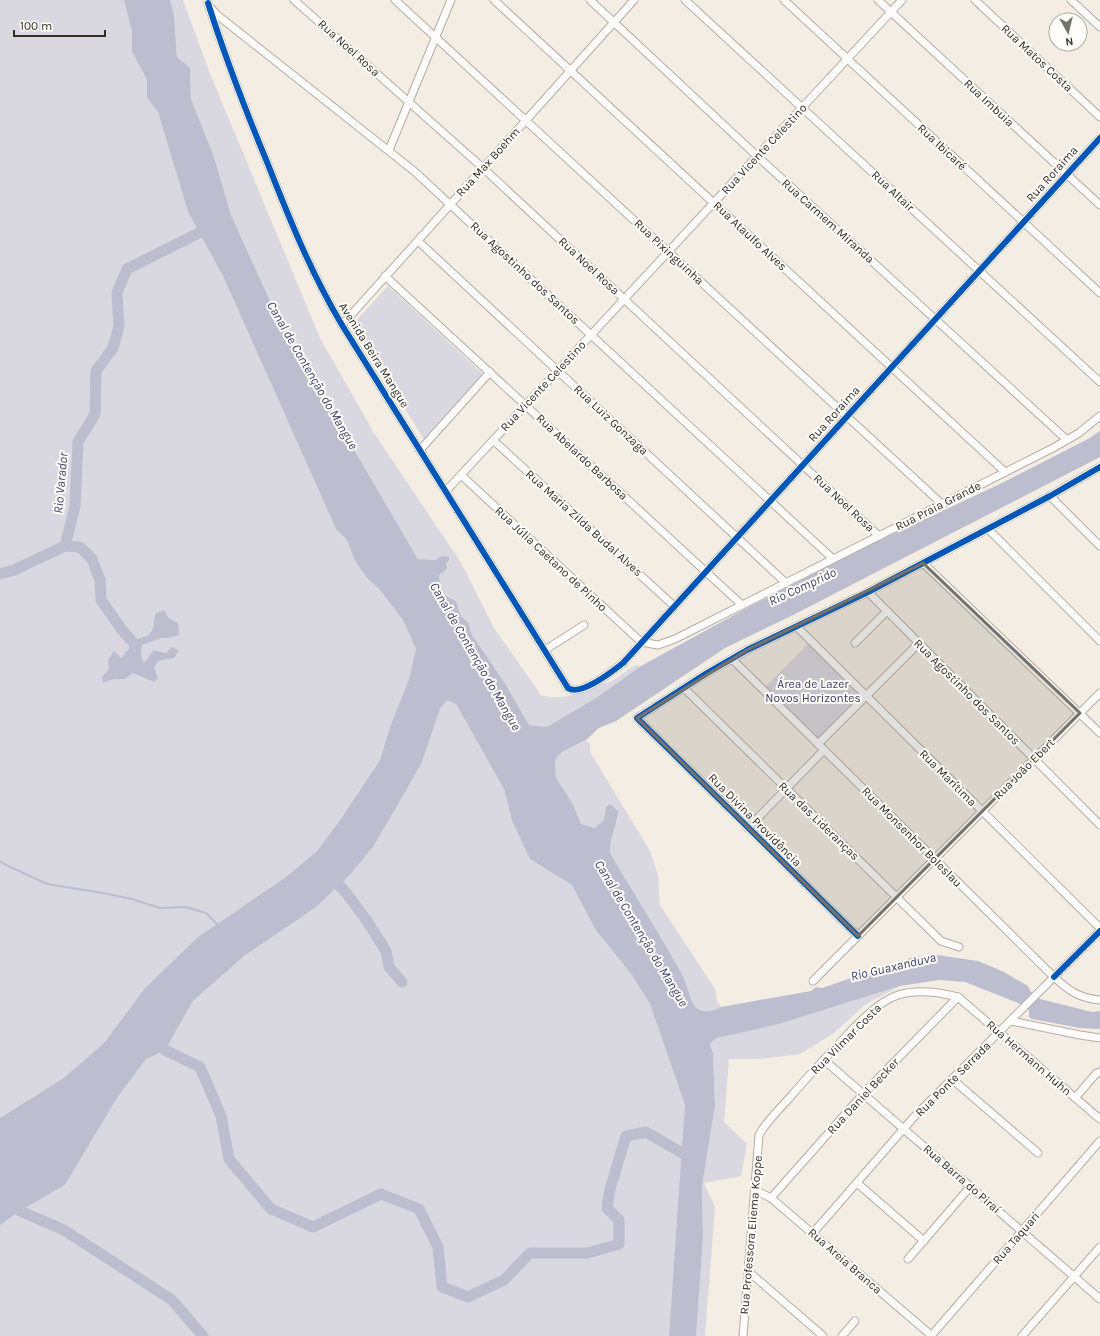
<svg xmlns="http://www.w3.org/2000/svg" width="1100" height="1336" font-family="Karla,sans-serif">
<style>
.green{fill:#d9d8e0;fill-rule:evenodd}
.water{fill:#bcbdce}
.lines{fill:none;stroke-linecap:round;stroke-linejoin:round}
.stream{stroke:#bcbdce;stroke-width:2}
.river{stroke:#bcbdce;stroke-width:11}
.minor-casing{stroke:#b3ada5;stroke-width:9}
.minor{stroke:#fdfcfb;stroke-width:7}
.cycleway-casing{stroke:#fffdf9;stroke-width:8}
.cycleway{stroke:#0057b8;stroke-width:6}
.marked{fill:#767169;fill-opacity:0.2;stroke:#767169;stroke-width:3;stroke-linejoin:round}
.labels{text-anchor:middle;stroke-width:4;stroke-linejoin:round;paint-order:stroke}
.street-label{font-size:12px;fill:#322e28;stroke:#fffdf9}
.park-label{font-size:12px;fill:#3b3d68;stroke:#fffdf9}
.water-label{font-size:13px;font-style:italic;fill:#40436e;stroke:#fffdf9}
</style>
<rect width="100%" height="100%" fill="#f4ede3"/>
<g class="green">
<path d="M0,0H124L132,32V52L147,80V98L158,112L188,212L223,276L336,529L347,540L355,561L367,578L380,590L403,620L416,649L409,679L390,727L380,760L338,823L317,851L286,877L198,937L145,988L104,1043L65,1077L0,1118ZM155,614L169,618L177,623L168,638H161L142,644L141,656L144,664L154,650L167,653L173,658L158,661L154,668L133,673L125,679L102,677L109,669L114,651L121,659L128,650L132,641L149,635L153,628Z"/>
<path d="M170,0H183L209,71L320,338L374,433L460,561L494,628L541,695C562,702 579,692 598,685C602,684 606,683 610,682C619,677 627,670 636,665L641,666L596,698L547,727L529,725L526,720L506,685L471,633L469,624L461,616L456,601L448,595L442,593L440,586L436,560L418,559L281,325L231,215L214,157L191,99L190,68L177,57L174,15Z"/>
<polygon points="388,286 483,374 424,439 352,325"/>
<polygon points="809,643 861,695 818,739 765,687"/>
<polygon points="447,700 456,704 504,789 512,821 530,859 572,885 595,929 632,975 650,1004 685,1105 682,1167 669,1336 0,1336 0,1225 20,1211 65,1185 117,1098 146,1059 165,1049 193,1001 244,956 315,908 349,876 373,847 407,789 422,762 440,709"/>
<path d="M586,741L590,744V752L650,851L658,875L660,905L715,989L717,1001L721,1007C713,1012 700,1014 694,1005C689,998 687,984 683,976C660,934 634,894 610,853L609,848L618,819L606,807L604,820L595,828L581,824L573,804L556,778L555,760L562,752Z"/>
<polygon points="900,986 866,1004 833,1034 800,1054 759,1059 729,1059 724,1122 747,1144 741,1176 704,1183 715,1207 705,1336 696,1336 703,1237 702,1186 715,1106 713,1053 710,1045 712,1041 717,1038 779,1024"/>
</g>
<g class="water">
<path d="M124,0H170L174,15L177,57L190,68L191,99L214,157L231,215L281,325L418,559L436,560C441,556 443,555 449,557V561L446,562L447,569L439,575L440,586L442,593L456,601L461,616L469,624L471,633L506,685L529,725L547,727L596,698L641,666L747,608L859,550L1002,483L1088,439L1100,431V457L793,615L725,648L616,721L599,728L586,740L562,752L555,760L556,778L573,804L581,824L595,828L604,820L606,807L610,804L618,811C618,825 609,838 610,853C634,894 660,934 683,976C687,984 689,997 694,1005C700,1014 713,1012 721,1007L811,991L816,987L822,988L913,957L937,955L978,961L1002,971L1028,986L1030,991L1040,999L1092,1012L1100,1011V1029L1080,1028L1032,1019L1029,1017V1010L1018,1003L965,982L939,980L900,986L779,1024L717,1038L712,1041L710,1045L713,1053L715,1106L702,1186L703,1237L696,1336H669L685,1105L650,1004L632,975L595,929L572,885L530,859L512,821L504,789L456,704L447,700L440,709L422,762L407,789L373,847L349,876L315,908L244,956L193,1001L165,1050L146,1059L117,1098L65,1185L20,1211L0,1225V1118L65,1077L104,1043L145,988L198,937L286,877L317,851L338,823L380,760L390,727L409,679L416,649L403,620L380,590L367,578L355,561L347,540L336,529L223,276L188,212L158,112L147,98V80L132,52V32Z"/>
<polygon points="164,610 169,618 178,623 179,635 168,638 161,638 142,645 141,656 144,663 154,650 166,653 172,647 179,651 174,658 158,661 154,668 158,678 154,682 133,673 125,679 114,679 103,683 102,677 109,669 108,660 114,651 121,658 128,650 132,641 149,635 153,628 155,614"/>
</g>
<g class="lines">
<polyline class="stream" points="0,861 4,864 47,884 103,893 132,899 160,908 186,907 206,913 218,925"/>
<g class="river">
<polyline points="65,546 80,547 92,559 100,580 101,600 122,630 132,641"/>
<polyline points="0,574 14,570 65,546 75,506 78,442 95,414 96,371 113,348 119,326 117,293 127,269 213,226"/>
<polyline points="330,875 348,895 367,921 386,951 389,967 402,982"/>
<polyline points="154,1040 165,1050 200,1067 221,1116 229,1159 271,1209 313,1227 381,1194 419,1209 438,1247 442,1287 468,1297 504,1280 530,1253 588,1253 619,1244 619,1220 607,1208 610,1189 626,1136 646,1132 684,1154 697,1158"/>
<polyline points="20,1211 64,1230 172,1300 203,1336"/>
</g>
<defs>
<g id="minor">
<polyline points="294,0 483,168 879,536"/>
<polyline points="395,0 942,504"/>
<polyline points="494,0 1005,472"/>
<polyline points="590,0 757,156 1067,440"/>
<polyline points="685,0 1100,382"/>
<polyline points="784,0 1100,293"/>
<polyline points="878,0 1100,205"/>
<polyline points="975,0 1100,117"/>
<polyline points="1071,0 1100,27"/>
<path d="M208,3C225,57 245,109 267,162C289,218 311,273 342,325L568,688C580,697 613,671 623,663L1100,138"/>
<polyline points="211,8 216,14 414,171 833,559"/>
<polyline points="389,150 451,0"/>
<polyline points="418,241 786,583"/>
<polyline points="385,276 742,605"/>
<polyline points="342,325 634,0"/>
<polyline points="493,440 674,606"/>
<polyline points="420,450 490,372"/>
<polyline points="461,475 641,642 658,645 675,639 1053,448 1079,433 1100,416"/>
<polyline points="446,491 902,0"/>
<polyline points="1050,496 1100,546"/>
<polyline points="988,529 1100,641"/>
<polyline points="923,563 1100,733"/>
<polyline points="868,592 1100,825"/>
<polyline points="797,627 1100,928"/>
<polyline points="855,643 887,611"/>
<polyline points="545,650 584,625"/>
<path d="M732,659L1054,977C1069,991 1079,998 1100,1000"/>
<polyline points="684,688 941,941 959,947"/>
<polyline points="818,744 919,643"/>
<polyline points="748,828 824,750"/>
<polyline points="858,936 637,718 707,673 747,650 868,592 1050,496 1100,467"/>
<polyline points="813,981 1100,693"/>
<polyline points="1011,1021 1080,1035 1100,1038"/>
<polyline points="824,1060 1100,1299"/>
<polyline points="952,1079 1038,1153"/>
<polyline points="1075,1098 1094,1076 1097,1073 1100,1072"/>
<polyline points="857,1183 924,1241"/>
<polyline points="755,1190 771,1198 932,1336"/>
<polyline points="771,1198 863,1094 958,997"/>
<polyline points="813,1233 913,1118 1100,931"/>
<polyline points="908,1259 970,1187"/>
<polyline points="748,1271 823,1336"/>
<path d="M743,1336L759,1135C767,1120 781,1108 792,1095C810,1074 829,1054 848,1034C862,1020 878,1002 898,995C917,989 939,992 958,997L1100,1119"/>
<polyline points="842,1336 855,1321"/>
<polyline points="931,1336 1100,1141"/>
<polyline points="1022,1336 1100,1247"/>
</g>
</defs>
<use href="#minor" class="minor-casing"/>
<use href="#minor" class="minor"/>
<defs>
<g id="cycleway">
<path d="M208,3C225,57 245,109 267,162C289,218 311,273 342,325L568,688C580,697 613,671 623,663L1100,138"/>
<polyline points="858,936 637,718 707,673 747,650 868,592 1050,496 1100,467"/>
<polyline points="1054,977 1100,931"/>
</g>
</defs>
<use href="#cycleway" class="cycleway-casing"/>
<use href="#cycleway" class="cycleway"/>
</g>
<path class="marked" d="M923,563L1080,713L858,936L637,718L747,650Z"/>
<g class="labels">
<g class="street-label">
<text transform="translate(349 48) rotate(42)" y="4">Rua Noel Rosa</text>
<text transform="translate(1037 58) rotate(43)" y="4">Rua Matos Costa</text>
<text transform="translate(989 103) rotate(43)" y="4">Rua Imbuia</text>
<text transform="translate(942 147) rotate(43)" y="4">Rua Ibicaré</text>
<text transform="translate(764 149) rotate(-47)" y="4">Rua Vicente Celestino</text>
<text transform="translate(488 162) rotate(-48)" y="4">Rua Max Boehm</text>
<text transform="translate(1052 174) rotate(-48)" y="4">Rua Roraima</text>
<text transform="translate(893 191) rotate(43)" y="4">Rua Altair</text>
<text transform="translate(828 221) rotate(42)" y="4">Rua Carmem Miranda</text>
<text transform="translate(750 236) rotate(43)" y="4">Rua Ataulfo Alves</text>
<text transform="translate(669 252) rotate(43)" y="4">Rua Pixinguinha</text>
<text transform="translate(589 266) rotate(43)" y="4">Rua Noel Rosa</text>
<text transform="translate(525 273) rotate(43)" y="4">Rua Agostinho dos Santos</text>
<text transform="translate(374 355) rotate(58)" y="4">Avenida Beira Mangue</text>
<text transform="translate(543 386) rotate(-47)" y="4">Rua Vicente Celestino</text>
<text transform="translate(834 414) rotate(-48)" y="4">Rua Roraima</text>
<text transform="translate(611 420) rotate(43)" y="4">Rua Luiz Gonzaga</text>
<text transform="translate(582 457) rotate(43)" y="4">Rua Abelardo Barbosa</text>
<text transform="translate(844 503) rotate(43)" y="4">Rua Noel Rosa</text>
<text transform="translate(938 506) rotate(-27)" y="4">Rua Praia Grande</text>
<text transform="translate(584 523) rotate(42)" y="4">Rua Maria Zilda Budal Alves</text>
<text transform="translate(551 559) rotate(43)" y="4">Rua Júlia Caetano de Pinho</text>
<text transform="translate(967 692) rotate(45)" y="4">Rua Agostinho dos Santos</text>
<text transform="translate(1024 769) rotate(-45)" y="4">Rua João Ebert</text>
<text transform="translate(948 778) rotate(45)" y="4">Rua Marítima</text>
<text transform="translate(755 820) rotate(45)" y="4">Rua Divina Providência</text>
<text transform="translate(819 821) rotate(44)" y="4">Rua das Lideranças</text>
<text transform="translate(912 837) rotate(45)" y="4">Rua Monsenhor Boleslau</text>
<text transform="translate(846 1039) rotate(-45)" y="4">Rua Vilmar Costa</text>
<text transform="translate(1029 1058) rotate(41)" y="4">Rua Hermann Huhn</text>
<text transform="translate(953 1079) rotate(-45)" y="4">Rua Ponte Serrada</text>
<text transform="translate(863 1096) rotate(-47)" y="4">Rua Daniel Becker</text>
<text transform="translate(962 1179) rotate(41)" y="4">Rua Barra do Piraí</text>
<text transform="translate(751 1235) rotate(-85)" y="4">Rua Professora Eliema Koppe</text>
<text transform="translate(1016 1238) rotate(-49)" y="4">Rua Taquari</text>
<text transform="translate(845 1261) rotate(41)" y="4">Rua Areia Branca</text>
</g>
<g class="park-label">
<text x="813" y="688">Área de Lazer<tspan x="813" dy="14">Novos Horizontes</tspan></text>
</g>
<g class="water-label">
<text transform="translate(313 375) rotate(60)" y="5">Canal de Contenção do Mangue</text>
<text transform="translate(60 483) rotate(-85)" y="5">Rio Varador</text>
<text transform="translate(802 586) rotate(-25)" y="5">Rio Comprido</text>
<text transform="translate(476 656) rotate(60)" y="5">Canal de Contenção do Mangue</text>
<text transform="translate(642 933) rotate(59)" y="5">Canal de Contenção do Mangue</text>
<text transform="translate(893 966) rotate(-13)" y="5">Rio Guaxanduva</text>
</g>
</g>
<g transform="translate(1068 32) rotate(172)"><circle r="19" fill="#fffdf9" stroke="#adaaa5"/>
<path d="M0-3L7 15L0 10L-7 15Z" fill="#767169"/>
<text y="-6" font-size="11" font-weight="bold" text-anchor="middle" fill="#322e28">N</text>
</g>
<path d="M14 30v6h91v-6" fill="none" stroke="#322e28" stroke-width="2"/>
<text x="20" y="30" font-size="12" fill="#322e28" stroke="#fffdf9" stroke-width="3" paint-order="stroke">100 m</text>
</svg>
